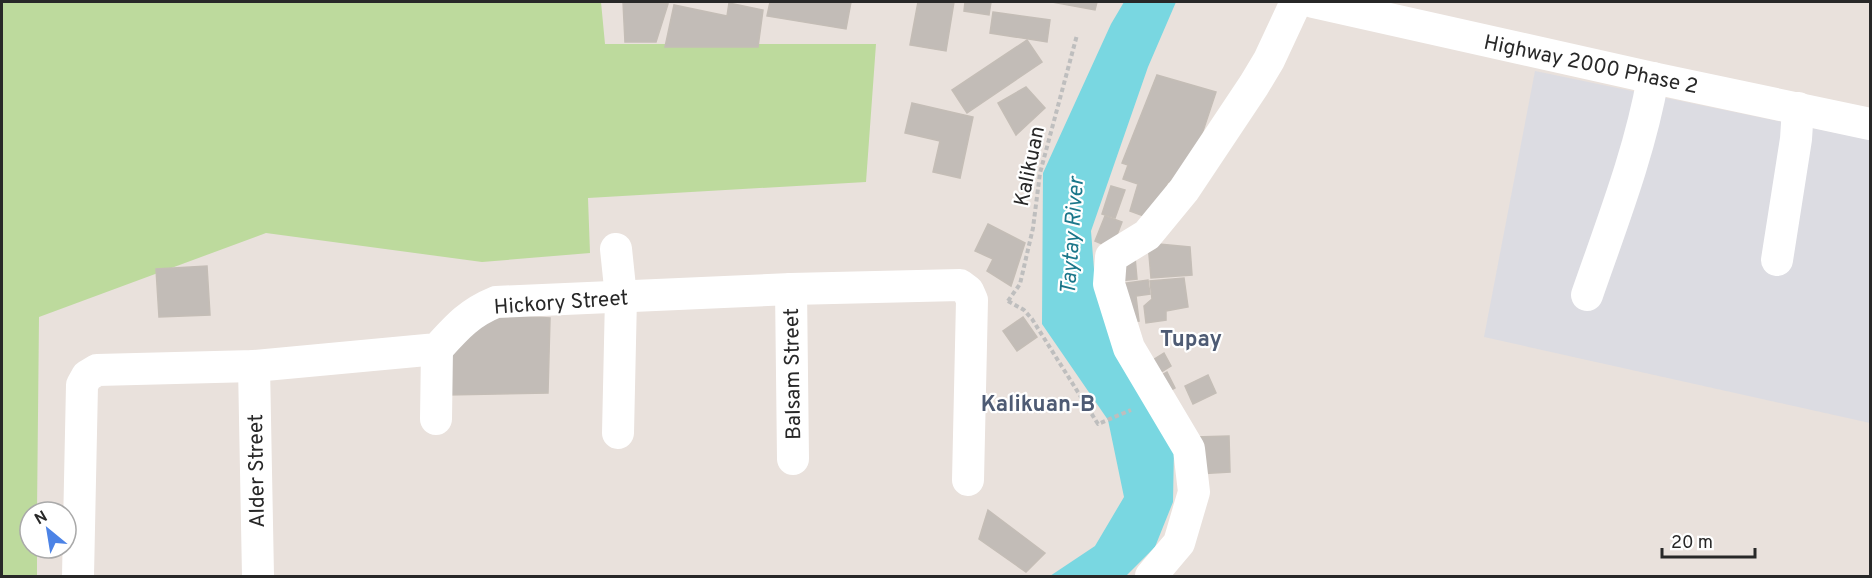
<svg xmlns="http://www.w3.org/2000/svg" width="1872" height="578" font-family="Overpass,sans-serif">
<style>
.industrial{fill:#dcdce2}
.green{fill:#bdda9d}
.water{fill:#79d7e1}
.building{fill:#c2bcb7;stroke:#c4bdb6;stroke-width:1.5}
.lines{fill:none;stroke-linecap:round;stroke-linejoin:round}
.path{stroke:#bebebe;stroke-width:4;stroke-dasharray:4.5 3;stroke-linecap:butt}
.minor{stroke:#fff;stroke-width:32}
.labels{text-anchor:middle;stroke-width:4.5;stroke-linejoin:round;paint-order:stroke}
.street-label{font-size:21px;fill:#282828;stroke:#fff}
.water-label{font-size:22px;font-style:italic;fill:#1b778a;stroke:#fff}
.neighbourhood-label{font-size:22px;font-weight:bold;fill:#4e5b74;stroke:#fff}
</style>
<rect width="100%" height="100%" fill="#e9e1dc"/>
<polygon class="industrial" points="1535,71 1870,140 1870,423 1484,337"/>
<polygon class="green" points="2,2 601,2 605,44 876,44 866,182 588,198 590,253 482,262 266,233 39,317 37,512 30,512 30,548 37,548 37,576 2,576"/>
<polygon class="water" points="1124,2 1176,2 1148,67 1091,231 1095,282 1174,446 1173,502 1155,547 1126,576 1050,576 1095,546 1124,497 1108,420 1042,324 1043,173 1111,24"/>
<g class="building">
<polygon points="623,2 653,2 668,4 656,42 625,42"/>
<polygon points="770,2 851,2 846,29 767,16"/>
<polygon points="918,2 954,2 946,51 910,45"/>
<polygon points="965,2 991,2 989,15 964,11"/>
<polygon points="1052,2 1097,2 1095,10"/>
<polygon points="729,3 763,10 758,47 665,47 674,5 727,16"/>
<polygon points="993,12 1050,20 1047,42 990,33"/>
<polygon points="1027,40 1042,62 967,113 952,90"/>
<polygon points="1157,75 1216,92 1184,188 1168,182 1152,219 1130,211 1138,184 1123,179 1128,165 1122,163"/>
<polygon points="1026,87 1045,108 1016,135 998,103"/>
<polygon points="912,103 973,117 960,178 933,172 940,141 905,133"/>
<polygon points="1111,186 1125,190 1115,218 1102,214"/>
<polygon points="1105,216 1122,222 1112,248 1095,241"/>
<polygon points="988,224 1025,243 1011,286 987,271 993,259 975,251"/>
<polygon points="1148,243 1190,247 1192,275 1151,278"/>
<polygon points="1135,257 1137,279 1119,281 1117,258"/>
<polygon points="207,266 210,315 159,317 156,269"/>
<polygon points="1184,278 1188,307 1166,311 1166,320 1146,323 1144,306 1152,299 1150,281"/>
<polygon points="1148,280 1150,294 1136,296 1139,321 1125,323 1120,284"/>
<polygon points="500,315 550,318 548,393 446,395 444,358 469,330"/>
<polygon points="1023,317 1037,337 1017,351 1003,331"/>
<polygon points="1164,353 1171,366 1155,376 1148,363"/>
<polygon points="1167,372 1175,388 1162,395 1154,379"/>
<polygon points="1208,375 1216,393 1193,404 1185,386"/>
<polygon points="1229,436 1230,472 1197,474 1195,437"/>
<polygon points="988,510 1045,553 1026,572 979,539"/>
</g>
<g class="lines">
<g class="path">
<polyline points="1008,301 1020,284 1033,228 1040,173 1077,35"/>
<polyline points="1008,301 1024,310 1032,319 1098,424 1131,410"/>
</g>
<g class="minor">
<polyline points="1313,2 1653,78 1870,124"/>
<polyline points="616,249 621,297 618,433"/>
<polyline points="1777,260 1796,139 1798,108"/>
<polyline points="791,289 793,459"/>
<path d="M1587,295C1612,223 1640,152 1653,78"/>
<polyline points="254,366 258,576"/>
<polyline points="436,419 437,349"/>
<path d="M78,576L82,385L87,376L97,370L254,366L437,349C457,327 469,313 496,302L791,289L960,285L968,291L972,300L968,480"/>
<polyline points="1151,576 1179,543 1194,492 1189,449 1129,348 1109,284 1111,257 1147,235 1184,190 1254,85 1269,60 1296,2"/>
</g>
</g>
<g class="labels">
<g class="street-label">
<text transform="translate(1591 64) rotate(12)" y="7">Highway 2000 Phase 2</text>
<text transform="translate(1029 166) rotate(-78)" y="7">Kalikuan</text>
<text transform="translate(561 302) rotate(-4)" y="7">Hickory Street</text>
<text transform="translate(792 374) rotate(-91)" y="7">Balsam Street</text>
<text transform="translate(256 471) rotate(-91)" y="7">Alder Street</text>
</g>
<g class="water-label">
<text transform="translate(1071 236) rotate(-86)" y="8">Taytay River</text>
</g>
<g class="neighbourhood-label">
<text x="1191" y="346">Tupay</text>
<text x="1038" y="411">Kalikuan-B</text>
</g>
</g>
<rect width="1872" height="578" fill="none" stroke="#282828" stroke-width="6"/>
<g transform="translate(48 530) rotate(330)"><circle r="28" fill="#ffffff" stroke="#a9a9a9" stroke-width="1.5"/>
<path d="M0-4.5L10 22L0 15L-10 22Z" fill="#4c83e6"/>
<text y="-9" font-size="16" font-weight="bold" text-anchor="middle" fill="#282828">N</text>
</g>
<path d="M1662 548v9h93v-9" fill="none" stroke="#282828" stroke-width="3"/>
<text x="1671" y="548" font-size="18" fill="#282828" stroke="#ffffff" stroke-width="4.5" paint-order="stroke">20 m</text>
</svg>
